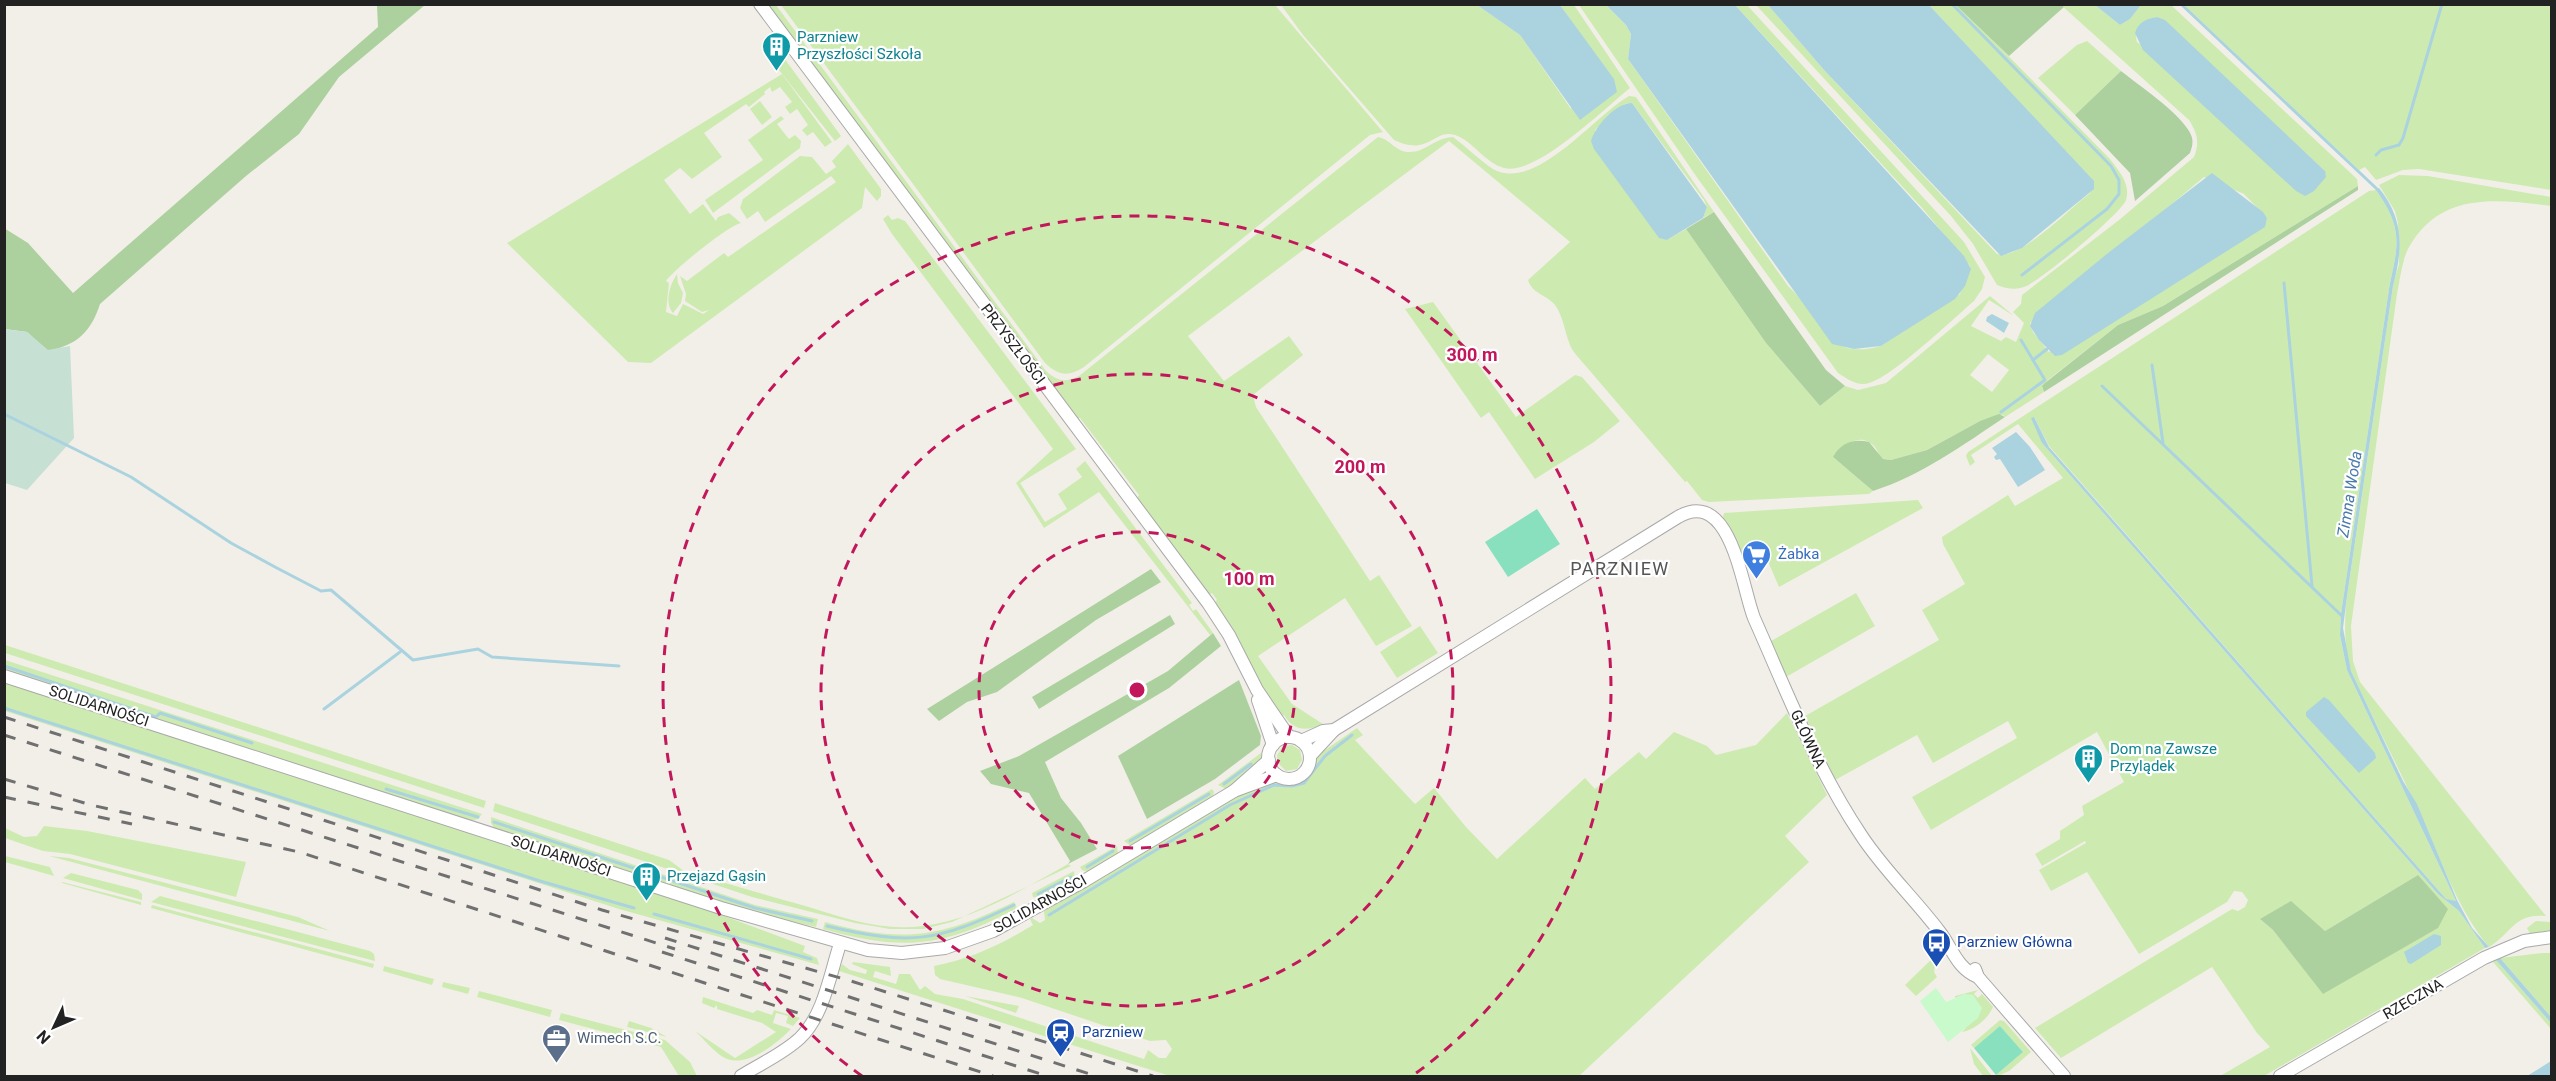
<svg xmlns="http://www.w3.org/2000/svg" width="2556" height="1081" font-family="Roboto,sans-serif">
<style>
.grass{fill:#cdebb0;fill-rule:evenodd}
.forest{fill:#add19e}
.wetland{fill:#c6e0d4}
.park{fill:#c8facc}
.pitch{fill:#88e0be}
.water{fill:#aad3df}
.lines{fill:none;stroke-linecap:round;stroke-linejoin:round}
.stream{stroke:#aad3df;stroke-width:3}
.minor-casing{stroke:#a9a9a9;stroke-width:14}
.minor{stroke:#fff;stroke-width:12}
.rail{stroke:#707070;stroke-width:3;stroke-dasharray:12 12;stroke-linecap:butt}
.ring{fill:none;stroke:#c2185b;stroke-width:3;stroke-dasharray:10 8}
.labels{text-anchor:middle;stroke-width:4.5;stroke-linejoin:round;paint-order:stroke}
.culture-label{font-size:15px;fill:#0d838f;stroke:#fff;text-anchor:start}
.street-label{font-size:15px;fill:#222;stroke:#fff}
.shop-label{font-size:15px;fill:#366cbe;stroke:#fff;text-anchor:start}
.transit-label{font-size:15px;fill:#164399;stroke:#fff;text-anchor:start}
.service-label{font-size:15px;fill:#4e5e75;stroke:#fff;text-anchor:start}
.water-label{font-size:16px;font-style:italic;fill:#4a7aab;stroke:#fff}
.quarter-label{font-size:18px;letter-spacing:1.5px;fill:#555;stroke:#fff}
.centre{fill:#c2185b;stroke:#fff;stroke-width:3}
.ring-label{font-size:18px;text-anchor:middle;font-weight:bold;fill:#c2185b;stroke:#fff;stroke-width:4.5;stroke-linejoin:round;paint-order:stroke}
</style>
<rect width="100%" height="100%" fill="#f2efe9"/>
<g class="grass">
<path d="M766,5H776L1046,371C1057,381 1065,383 1079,376L1378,137C1390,139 1395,151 1408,152C1425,153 1436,137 1453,137C1467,147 1479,160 1493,169C1535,193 1595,115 1629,96L1636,97L1714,212L1703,218L1707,207L1704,200L1632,103L1625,104L1595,130L1667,240L1686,229L1766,343L1820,406L1845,386L1858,390L1886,383L1990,296L2014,316L1989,300L1971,326L2001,341L2006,337L2016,342L2024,323L2013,312L2021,304L2022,295L2119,220L2194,157C2200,142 2197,133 2189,120L2061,5H2095L2120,25L2130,19L2141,5H2171L2357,179L2358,186L2163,306L2118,325L2048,380L2042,387L2044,392L2005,417L2003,415L1980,421L1927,450L1891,460L1883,459C1878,455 1878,451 1875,447C1859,430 1844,447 1833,457L1873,491L1869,494L1709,502L1702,500L1687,481L1685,482L1584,364C1579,358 1572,351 1570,345C1564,330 1564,318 1555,305C1546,294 1533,295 1528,280L1570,242L1449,141L1188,336L1224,381L1289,336L1303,355L1253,395L1256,407L1370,581L1379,575L1412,626L1376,646L1345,598L1258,656L1292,704L1323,724C1308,731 1294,732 1284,715L1280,717L1214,603L1217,600L1212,593L1208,595L1136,499L1139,495L1080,418H1075ZM2157,17L2325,171L2137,42C2133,26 2143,20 2157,17ZM2204,177L2244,194L2267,218L2049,352L2033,332L2030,323ZM1988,354L2009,370L1992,392L1970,375Z"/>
<path d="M781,5H1275L1383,132L1370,135L1084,367C1068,377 1059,376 1045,363Z"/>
<path d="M1281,5H1477L1520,35L1571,109L1577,29L1560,5H1574L1630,88C1605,108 1535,177 1504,168C1485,163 1473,141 1455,135C1434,128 1429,157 1394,140L1303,35Z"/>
<path d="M1579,5H1606L1626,25L1631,34L1628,59L1788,286C1822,317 1823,362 1881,346L1960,294L1970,266L1923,209L1735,5H1747L1964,242L1985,277L1982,289L1974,301C1956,316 1884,386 1863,384C1854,384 1846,378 1838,373L1696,176Z"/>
<path d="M1756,5H1768L1824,70L1997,254C2021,260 2070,208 2090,193L2094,182L1929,5H1956L1961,8L2110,159C2119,171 2131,184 2126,200C2122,213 2038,283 2024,287C2015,290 2006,289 1997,285L1973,244L1951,216Z"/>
<polygon points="2184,5 2551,5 2551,190 2419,169 2403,170 2376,180 2365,167 2359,170"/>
<polygon points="2087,41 2121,71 2075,115 2038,78 2077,45"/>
<polygon points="784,58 841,136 835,141 775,65"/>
<path d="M782,74L832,142L825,147L813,132L807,136L802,130L808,125L797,109L790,114L785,107L792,102L780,87L772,92L770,87L764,92L765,94L749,107L746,104L704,133L722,157L692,179L680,168L664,180L690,214L703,204L716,221L718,217L729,213L741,223C731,224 674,269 666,281L669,283L666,312L677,316L683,304L703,314L709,310L702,312L685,301L686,294L680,276L687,281L724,253L728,257L836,182L831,176L765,222L758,211L747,219L740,208L743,199L800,156L812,157L826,174L836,167L832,161L848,144L881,189V196L877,201L865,187L862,208L651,363L628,362L507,243Z"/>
<polygon points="760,101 772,117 762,125 750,109"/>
<polygon points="781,116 784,119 777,124 789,139 795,135 801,141 800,148 713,213 705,200 763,160 748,140"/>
<path d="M2399,175L2428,176L2551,197V206C2497,199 2439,191 2408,249C2402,261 2400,280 2397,294L2351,626L2353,661L2360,682L2546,916C2514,913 2513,932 2489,947C2458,910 2443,864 2423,821C2400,770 2374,721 2351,671C2344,644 2344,623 2347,596L2393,286L2399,264L2398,223L2395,211L2379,185Z"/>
<path d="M2376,190C2404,230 2398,244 2389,289L2341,614L2340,635L2347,670L2456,901L2453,903L2446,899L2049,446L2034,417L2042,443L2438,894L2459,911L2485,948L2264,1076H2220L2270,1047L2257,1033L2212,967L2061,1058L2035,1028L2232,909L2238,911L2245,907L2248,900L2242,892L2234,891L2227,902L2139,954L2087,872L2051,891L2039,870L2086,843L2085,841L2042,866L2035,854L2060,839V831L2084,815L2082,806L2124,782L2097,732L1931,830L1912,797L2017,738L2008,721L1933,763L1917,735L1835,780L1805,716L1939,640L1922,610L1965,584L1943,544L1942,537L2008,495L2015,506L2063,478L2018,424L1971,455L1975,462L1970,466L1966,456L1968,452L2369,191ZM2418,875L2437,928L2323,993L2273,930L2261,920L2312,921L2325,931Z"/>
<polygon points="888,215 892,220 898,218 905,221 1076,449 1020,483 1045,522 1067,509 1058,494 1082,477 1076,469 1085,461 1192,603 1189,605 1193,611 1196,609 1213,633 1210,635 1099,492 1044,528 1016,483 1053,449 892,234 883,219"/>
<path d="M677,274L678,283L683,293L681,303L673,313C664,303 670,284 677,274Z"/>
<polygon points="1433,302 1516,417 1575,375 1582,377 1620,421 1594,442 1535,479 1489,412 1481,418 1405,309"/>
<polygon points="1918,500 1923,508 1779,587 1764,552 1742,565 1739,547 1723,517 1724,513"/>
<polygon points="1856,593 1875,626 1786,677 1771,641"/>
<polygon points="1420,626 1438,653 1397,678 1380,652"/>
<polygon points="5,645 486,801 484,808 5,653"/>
<polygon points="5,660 482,814 478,819 470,821 5,670"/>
<polygon points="5,682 708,910 805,946 803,952 817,958 819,965 619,909 5,711"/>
<path d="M1787,713L1827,795L1785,836L1809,862L1579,1076H1170L839,971L842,964L850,970L866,974L867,970L852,964L853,962L890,967L891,976L875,971L873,977L896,984L899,974H910L920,990L925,986L935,994L963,999L1144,1059L1148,1050L1159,1058H1166L1172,1049L1166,1040L1150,1041L1022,998L940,979L935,975L934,966C971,959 1002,944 1033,925L1030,919L1032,918L1040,923L1045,920L1044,911L1239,795L1276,781L1293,783L1302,780L1311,771L1322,748L1325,750L1357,728L1363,735L1355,740L1415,804L1434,788L1466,827L1497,859L1585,778L1595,789L1639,752L1646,759L1674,732L1707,746L1716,755L1756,745Z"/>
<polygon points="1292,745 1300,750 1302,760 1297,769 1286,771 1278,763 1277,755 1283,746"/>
<polygon points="1265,750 1256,767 1226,789 1218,785"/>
<polygon points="1212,789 1214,792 1212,798 1131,846 1124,841"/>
<path d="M495,803L669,860L684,871C724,883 763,894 802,905C841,917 882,932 923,926C975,920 1023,889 1068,864L1071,866L952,922L923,929H890L855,923L752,897L493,811Z"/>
<polygon points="491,817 755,905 818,919 816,927 755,913 495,829 491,823"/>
<polygon points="44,826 87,831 246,862 236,897 70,854 43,851 5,838 5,828 24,837 37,836"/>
<polygon points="1117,846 1118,854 1088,872 1082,870 1080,867"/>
<polygon points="5,856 50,867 54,876 5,862"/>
<polygon points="49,856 69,858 298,917 330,931"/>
<polygon points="1074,871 1075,879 1038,898 1033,897 1032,893"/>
<polygon points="71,873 138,890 142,894 142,900 63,878"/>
<polygon points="62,882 141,902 141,905 62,883"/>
<polygon points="160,896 370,951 374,954 375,961 151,902"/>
<path d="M1014,902L1017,908C944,947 904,952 823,929L825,922C906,944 940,937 1014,902Z"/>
<polygon points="152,905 374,964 373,968 151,908"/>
<polygon points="2536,921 2551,922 2551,930 2530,934 2527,928"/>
<polygon points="2543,953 2551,953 2551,1017 2500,958"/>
<polygon points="1936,955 1934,972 1937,977 1916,996 1905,985"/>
<polygon points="2496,960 2551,1023 2551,1029 2493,962"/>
<polygon points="384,966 434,979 432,985 383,971"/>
<polygon points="443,982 470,988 468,994 442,987"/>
<path d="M1978,990L1974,994L1978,998L1982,994L1993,1007C1988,1019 1974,1030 1962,1032L1966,1028L1965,994L1955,998V996Z"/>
<polygon points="479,991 552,1010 550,1017 477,997"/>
<polygon points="965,996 1019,1006 1016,1013"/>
<path d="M703,997L753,1013L757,1010L772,1015L774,1010L800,1018L793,1026L786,1023L788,1016L776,1013L773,1023L791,1029C776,1044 745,1070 723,1057C713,1051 704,1039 695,1031L735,1058L776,1032L762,1023L717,1009V1005L714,1008L702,1003Z"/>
<polygon points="561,1013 665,1040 690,1062 697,1076 679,1076 661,1047 559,1020"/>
<polygon points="2000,1020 2004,1021 2031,1052 2009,1071 1998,1076 1996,1075 2023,1052 2000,1026 1974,1048 1971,1045"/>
<polygon points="629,1021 651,1028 667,1037 627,1027"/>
<polygon points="1970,1048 1992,1076 1983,1076 1974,1064"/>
</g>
<g class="forest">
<path d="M377,5H425L339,77L299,134L246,176L100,304C91,332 77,345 48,351L27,332L5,329L4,228L28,243L73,293L378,27Z"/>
<polygon points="2061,5 2064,7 2009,56 1956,5"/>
<path d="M2121,71C2141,87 2176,110 2189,131C2194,139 2193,145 2190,153L2135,201L2130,173L2075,115Z"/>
<polygon points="2358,186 2358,190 2044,392 2042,386 2045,383 2118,325 2163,306"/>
<polygon points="1714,212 1826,370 1845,386 1820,406 1766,343 1686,229"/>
<path d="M1999,414L2005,417C1963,445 1922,475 1873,491L1833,457C1840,443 1854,438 1869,442L1883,459L1891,460L1927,450L1980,421Z"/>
<polygon points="1151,569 1161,582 1096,620 997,692 967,702 939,721 927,709"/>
<polygon points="1170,615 1175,624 1039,709 1032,697"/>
<polygon points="1213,633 1221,646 1169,688 1045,762 1061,798 1081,823 1097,849 1068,864 1070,861 1029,793 991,784 980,771 1019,756 1168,671"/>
<polygon points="1239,680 1261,736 1260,745 1215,779 1147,819 1118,756"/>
<polygon points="2418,875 2448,909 2438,928 2323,994 2273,930 2260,919 2291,901 2325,931"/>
</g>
<polygon class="wetland" points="4,329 27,332 48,350 70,346 74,438 27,490 5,483"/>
<polygon class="park" points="1936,988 1946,1002 1965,994 1973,995 1982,1008 1978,1018 1948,1042 1920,1001"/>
<g class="pitch">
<polygon points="1537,509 1560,544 1508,577 1485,542"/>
<polygon points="2000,1026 2023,1052 1996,1075 1974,1048"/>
</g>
<g class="water">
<polygon points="1477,5 1560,5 1614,79 1617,92 1580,120 1520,35"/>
<polygon points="1606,5 1735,5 1964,256 1971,269 1965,286 1955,299 1881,346 1854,349 1832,344 1628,59 1631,34 1626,25"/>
<polygon points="1768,5 1929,5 2094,181 2094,189 2022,248 2001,256 1824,70"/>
<polygon points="2095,5 2141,5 2130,19 2120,25"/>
<path d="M2157,17L2165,20L2325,171L2326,177L2314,191L2305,196L2296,191L2143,50L2135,33C2138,22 2146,19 2157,17Z"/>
<path d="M1632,103L1707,207L1703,218L1667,240L1659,238L1594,149L1591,141C1595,126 1616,103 1632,103Z"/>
<polygon points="2212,173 2263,212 2267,218 2265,227 2062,355 2055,356 2039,340 2030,326 2035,313 2108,253"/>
<path d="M2379,188C2404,219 2403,249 2393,286L2347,596L2343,628L2351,671L2403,781L2417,804L2457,900L2472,928L2489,947L2485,948L2459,911L2438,894L2042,443L2031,418L2034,417L2049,447L2446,899L2456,901L2347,670L2340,635L2341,614L2389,289C2398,244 2404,230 2376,190Z"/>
<polygon points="1992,314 2009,323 2004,333 1986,321 1987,317"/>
<polygon points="2016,432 2030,447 2045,470 2018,487 2000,459 1996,460 1994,457 1997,454 1992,448"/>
<polygon points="2324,697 2329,700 2375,753 2376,758 2359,773 2306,716 2306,712"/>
<polygon points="2434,934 2441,936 2441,945 2411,964 2408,963 2404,952"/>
<polygon points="2500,958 2551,1017 2551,1023 2496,960"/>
<polygon points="2551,1061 2551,1076 2527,1076"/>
</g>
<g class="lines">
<g class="stream">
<polyline points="1952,4 2111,166 2119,180 2119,194 2107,209 2022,275"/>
<polyline points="2181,4 2378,190"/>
<polyline points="2376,155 2381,150 2399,145 2403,138 2442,4"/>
<polyline points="2284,283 2312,586"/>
<polyline points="2033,360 2047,349"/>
<polyline points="2152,365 2163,443"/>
<polyline points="2102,386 2342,616"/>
<polyline points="2001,412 2045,380 2021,340"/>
<polyline points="4,414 131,477 231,543 275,567 321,591 331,590 413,660 478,649 492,657 619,666"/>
<polyline points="4,666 156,717 160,713 252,743"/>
<polyline points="4,708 540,881 634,908"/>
<polyline points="324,709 400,652"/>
<polyline points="1224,784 1251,764"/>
<polyline points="386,789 478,817"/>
<polyline points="494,822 755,908 812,921"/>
<polyline points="1130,841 1209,794"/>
<polyline points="1087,867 1113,851"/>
<polyline points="1038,894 1071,877"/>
<polyline points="654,914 811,959"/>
<polyline points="1049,915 1230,805 1274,785 1292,786 1304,783 1325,756 1352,735"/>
<path d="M827,926C911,946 937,942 1014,905"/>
</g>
<defs>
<g id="minor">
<polyline points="760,4 1208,603 1229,635 1257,690 1289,737"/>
<polyline points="4,676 721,908 868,950 902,953 945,948 993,931 1084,881 1234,791 1277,775"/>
<polyline points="1258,700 1273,745"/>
<circle cx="1289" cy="758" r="21"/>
<polyline points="1301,741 1323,731 1334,730"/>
<path d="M1310,756L1334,730L1678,517C1731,486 1742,588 1754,618C1787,692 1816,768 1861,835C1883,869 1914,898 1939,931C1952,947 1956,968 1978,977"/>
<polyline points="1234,791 1269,760"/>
<polyline points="1975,969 1978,977 2064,1076"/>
<path d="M741,1076C760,1064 783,1054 800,1038C824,1015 830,974 840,944"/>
<polyline points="2280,1076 2484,958 2524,941 2552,937"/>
</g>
</defs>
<use href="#minor" class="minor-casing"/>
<use href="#minor" class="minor"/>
<g class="rail">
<polyline points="4,717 602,910 851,981 1153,1076"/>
<polyline points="4,735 675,949"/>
<polyline points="4,779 91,805 299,852 993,1076"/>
<polyline points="4,797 132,824"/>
<polyline points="665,938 1096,1076"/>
<polyline points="662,952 1047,1076"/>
</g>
</g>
<g class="ring">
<circle cx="1137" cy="690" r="158"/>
<circle cx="1137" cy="690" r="316"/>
<path d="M862 1076A474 474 0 1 1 1412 1076"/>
</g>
<defs>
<symbol id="building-pin" viewBox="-11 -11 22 30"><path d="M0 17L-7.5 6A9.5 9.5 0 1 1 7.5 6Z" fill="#0f9aa8" stroke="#fff"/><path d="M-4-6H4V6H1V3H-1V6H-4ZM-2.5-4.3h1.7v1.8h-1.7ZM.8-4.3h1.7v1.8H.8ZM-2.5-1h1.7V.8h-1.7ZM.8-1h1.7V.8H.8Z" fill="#fff"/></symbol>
<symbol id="supermarket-pin" viewBox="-11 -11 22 30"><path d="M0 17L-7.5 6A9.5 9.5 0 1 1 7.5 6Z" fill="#3f7fe0" stroke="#fff"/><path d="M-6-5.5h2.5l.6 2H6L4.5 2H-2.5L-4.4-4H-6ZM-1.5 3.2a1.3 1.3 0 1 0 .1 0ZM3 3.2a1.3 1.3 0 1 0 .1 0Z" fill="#fff"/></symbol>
<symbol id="bus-pin" viewBox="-11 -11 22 30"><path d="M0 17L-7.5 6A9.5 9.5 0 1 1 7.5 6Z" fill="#1a4fb4" stroke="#fff"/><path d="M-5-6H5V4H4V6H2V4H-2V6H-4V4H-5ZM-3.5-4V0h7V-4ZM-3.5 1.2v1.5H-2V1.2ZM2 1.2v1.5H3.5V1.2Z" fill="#fff"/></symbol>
<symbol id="station-pin" viewBox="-11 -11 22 30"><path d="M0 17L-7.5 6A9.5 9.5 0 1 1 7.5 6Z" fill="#1a4fb4" stroke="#fff"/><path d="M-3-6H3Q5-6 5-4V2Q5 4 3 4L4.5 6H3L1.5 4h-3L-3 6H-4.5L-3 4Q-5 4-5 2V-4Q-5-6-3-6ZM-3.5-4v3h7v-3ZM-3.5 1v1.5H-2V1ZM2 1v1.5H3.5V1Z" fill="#fff"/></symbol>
<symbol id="office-pin" viewBox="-11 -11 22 30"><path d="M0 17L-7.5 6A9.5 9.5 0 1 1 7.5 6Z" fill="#5c6f8a" stroke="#fff"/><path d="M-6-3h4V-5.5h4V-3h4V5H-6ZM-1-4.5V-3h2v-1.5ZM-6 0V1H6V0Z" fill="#fff"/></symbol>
</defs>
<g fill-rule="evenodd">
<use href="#building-pin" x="760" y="30" width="33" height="45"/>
<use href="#supermarket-pin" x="1740" y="538" width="33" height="45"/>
<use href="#building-pin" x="2072" y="742" width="33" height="45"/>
<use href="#building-pin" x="630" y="860" width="33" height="45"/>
<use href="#bus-pin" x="1920" y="926" width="33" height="45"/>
<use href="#station-pin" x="1044" y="1016" width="33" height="45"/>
<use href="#office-pin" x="540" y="1022" width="33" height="45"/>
</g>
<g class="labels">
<g class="culture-label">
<text x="797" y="42">Parzniew<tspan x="797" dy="17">Przyszłości Szkoła</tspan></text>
<text x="2110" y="754">Dom na Zawsze<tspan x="2110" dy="17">Przylądek</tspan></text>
<text x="667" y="881">Przejazd Gąsin</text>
</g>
<g class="street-label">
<text transform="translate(1013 344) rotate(53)" y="5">PRZYSZŁOŚCI</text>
<text transform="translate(99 706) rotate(18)" y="5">SOLIDARNOŚCI</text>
<text transform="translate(1808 739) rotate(65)" y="5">GŁÓWNA</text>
<text transform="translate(561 856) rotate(18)" y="5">SOLIDARNOŚCI</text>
<text transform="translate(1040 904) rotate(-29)" y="5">SOLIDARNOŚCI</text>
<text transform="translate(2413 999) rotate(-30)" y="5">RZECZNA</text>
</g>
<g class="shop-label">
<text x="1778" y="559">Żabka</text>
</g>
<g class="transit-label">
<text x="1957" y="947">Parzniew Główna</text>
<text x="1082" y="1037">Parzniew</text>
</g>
<g class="service-label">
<text x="577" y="1043">Wimech S.C.</text>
</g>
<g class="water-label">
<text transform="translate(2349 494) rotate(-81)" y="6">Zimna Woda</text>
</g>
<g class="quarter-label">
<text x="1620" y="575">PARZNIEW</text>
</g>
</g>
<circle cx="1137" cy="690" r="9" class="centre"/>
<g class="ring-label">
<text x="1472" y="361">300 m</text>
<text x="1360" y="473">200 m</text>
<text x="1249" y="585">100 m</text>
</g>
<rect width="2556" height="1081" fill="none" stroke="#222222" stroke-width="12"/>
<g transform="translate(54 1027) rotate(226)" stroke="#ffffff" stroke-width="4.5" paint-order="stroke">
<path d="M0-4.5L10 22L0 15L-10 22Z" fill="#222222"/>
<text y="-9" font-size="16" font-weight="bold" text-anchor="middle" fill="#222222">N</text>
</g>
</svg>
